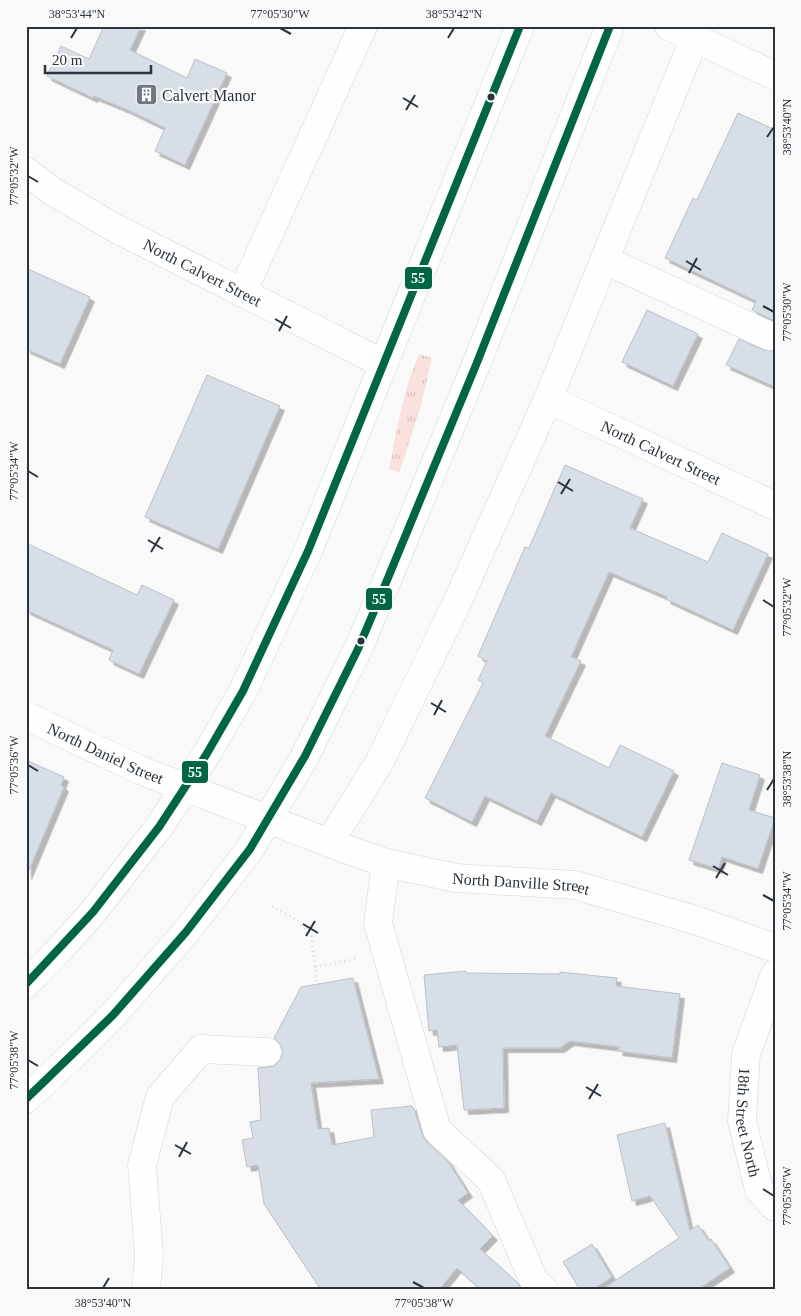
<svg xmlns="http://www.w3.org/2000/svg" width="801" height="1316" font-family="'Times New Roman',serif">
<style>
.grass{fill:url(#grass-tufts)}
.building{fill:#d7dee6;stroke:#bcc0c5;filter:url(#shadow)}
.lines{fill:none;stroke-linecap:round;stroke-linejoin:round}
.minor-casing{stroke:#d1d7dc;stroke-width:29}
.major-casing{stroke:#d1d7dc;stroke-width:29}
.path{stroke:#dadadb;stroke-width:3;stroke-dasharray:1 4;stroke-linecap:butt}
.minor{stroke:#fefefe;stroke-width:28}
.major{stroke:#fefefe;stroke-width:28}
.bus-1-casing{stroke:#f9f9f9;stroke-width:11}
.bus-1{stroke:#006641;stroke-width:8}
.ticks{fill:none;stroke:#2a333e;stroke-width:2}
.bus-dot{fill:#2a333e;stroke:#f9f9f9;stroke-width:2}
.labels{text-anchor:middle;stroke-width:4.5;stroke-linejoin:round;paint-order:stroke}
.poi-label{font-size:16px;fill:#2a333e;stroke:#f9f9f9;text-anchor:start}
.street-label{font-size:16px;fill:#2a333e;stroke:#f9f9f9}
.line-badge{stroke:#f9f9f9;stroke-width:2}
.badge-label{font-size:14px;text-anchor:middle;font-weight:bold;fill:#fff}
.neatline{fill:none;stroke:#2a333e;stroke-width:2}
.ticks-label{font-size:12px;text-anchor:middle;fill:#2a333e}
</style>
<defs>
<pattern id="grass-tufts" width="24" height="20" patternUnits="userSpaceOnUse" patternTransform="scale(1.25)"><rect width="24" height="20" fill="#f9e1de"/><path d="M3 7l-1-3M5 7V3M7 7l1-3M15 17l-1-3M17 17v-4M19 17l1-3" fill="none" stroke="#d6c2c0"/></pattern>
<filter id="shadow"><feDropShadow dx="4.5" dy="4.5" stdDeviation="0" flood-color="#0004"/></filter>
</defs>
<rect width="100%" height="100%" fill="#f9f9f9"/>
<path class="grass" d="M419,354L432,358L420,409L399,473L389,469C397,430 403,390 419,354Z"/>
<g class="building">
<polygon points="104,26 141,26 130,50 187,78 195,59 227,73 185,165 155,151 165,128 128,110 94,96 93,98 47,76 61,46 89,59"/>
<polygon points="738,113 775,130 775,321 752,310 756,301 665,258 693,198 697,200"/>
<polygon points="26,268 90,297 60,364 26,349"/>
<polygon points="647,310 698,334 673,386 622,362"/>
<polygon points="739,339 764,350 775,350 775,387 726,365"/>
<polygon points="207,375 280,406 218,549 145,517"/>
<polygon points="565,465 643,499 630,528 708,562 722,533 768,554 733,630 666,599 667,597 609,572 571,657 581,661 545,736 609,768 620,745 674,771 642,837 551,793 537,821 485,796 472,822 425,798 483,683 478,680 487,661 478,656 525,547 529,548"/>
<polygon points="26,543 137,595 142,585 174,600 139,674 109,660 113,650 26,610"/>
<polygon points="26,760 64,777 61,785 64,787 27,875"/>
<polygon points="722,763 760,775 749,810 775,818 758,869 722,857 718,869 689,860"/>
<polygon points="466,971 466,973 560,974 560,972 617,978 616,986 680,994 672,1058 618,1051 619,1047 570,1041 560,1048 503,1048 504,1108 464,1110 457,1045 439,1047 437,1030 429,1031 424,975"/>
<polygon points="353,978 379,1079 311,1083 318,1129 329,1128 332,1145 374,1137 371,1110 412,1106 415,1111 422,1134 426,1141 447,1160 468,1193 458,1200 493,1236 480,1249 517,1282 521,1290 481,1290 457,1268 439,1290 321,1290 264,1204 258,1165 247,1167 242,1140 253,1138 250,1122 261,1120 258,1068 274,1066 280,1060 283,1053 281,1045 274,1038 301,987"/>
<polygon points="665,1123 690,1231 698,1225 709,1241 711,1239 730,1268 697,1290 601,1290 679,1238 650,1196 632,1201 617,1135"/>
<polygon points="592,1244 612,1277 592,1290 580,1290 563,1262"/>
</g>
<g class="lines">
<defs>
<g id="minor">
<polyline points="669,26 775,76"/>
<path id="s1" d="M26,171L52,191L113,227L384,364"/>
<polyline points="605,260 770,336"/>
<polyline points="242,293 363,26"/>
<path id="s2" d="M548,399L775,506"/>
<path id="s3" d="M26,716L140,770L340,847L386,863L456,878L575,885L695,920L775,948"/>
<polyline points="329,843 380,761 455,607 548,399 694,39"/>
<polyline points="386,863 378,923 437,1130 491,1180 534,1281 544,1290"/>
<path id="s4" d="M775,974L746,1054L742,1121L759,1190L775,1207"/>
<polyline points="146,1290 149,1255 142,1165 160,1097 201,1049 267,1052"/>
</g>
<g id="major">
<polyline points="26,984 59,950 93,912 159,827 206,755 243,691 308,551 520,26"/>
<polyline points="26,1099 73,1055 113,1015 186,932 250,849 305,756 358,649 383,590 476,365 610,26"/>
</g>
</defs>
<use href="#minor" class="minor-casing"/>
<use href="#major" class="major-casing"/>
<g class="path">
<polyline points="272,906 297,920 311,935 317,984"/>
<polyline points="315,967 356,959"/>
</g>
<use href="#minor" class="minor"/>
<use href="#major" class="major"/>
<defs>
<g id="bus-1">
<polyline points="26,984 93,912 159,827 206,755 243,691 308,551 520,26"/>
<polyline points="26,1099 113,1015 186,932 250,849 305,756 358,649 383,590 476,365 610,26"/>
</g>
</defs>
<use href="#bus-1" class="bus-1-casing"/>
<use href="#bus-1" class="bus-1"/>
</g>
<path class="ticks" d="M280,28L291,34M71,38L77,28M448,38L454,28M403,98L418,107M406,110L415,95M767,137L774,127M28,176L38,182M686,261L701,270M689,273L697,258M763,306L774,312M275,319L291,328M279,331L287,316M28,471L38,477M558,482L573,491M561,494L570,479M148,540L163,549M151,552L160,537M763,600L774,607M431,703L446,712M434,715L442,700M28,765L38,771M767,790L774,779M713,866L728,875M716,878L725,863M763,895L774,901M303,924L318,933M306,936L315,921M28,1060L38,1066M586,1087L601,1096M589,1099L598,1084M175,1145L191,1154M179,1157L187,1142M763,1189L774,1196M413,1282L424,1288M103,1288L109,1278"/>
<defs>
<symbol id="building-square" viewBox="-11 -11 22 22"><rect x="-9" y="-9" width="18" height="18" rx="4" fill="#72787f" stroke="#f9f9f9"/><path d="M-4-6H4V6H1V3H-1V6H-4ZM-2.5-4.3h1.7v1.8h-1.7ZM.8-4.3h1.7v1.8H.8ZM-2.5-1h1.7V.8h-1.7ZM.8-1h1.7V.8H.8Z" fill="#fff"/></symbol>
</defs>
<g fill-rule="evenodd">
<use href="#building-square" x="134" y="82" width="25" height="25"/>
</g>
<g class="bus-dot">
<circle cx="491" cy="97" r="4.5"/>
<circle cx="361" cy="641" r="4.5"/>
</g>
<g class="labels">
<g class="poi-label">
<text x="162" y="101">Calvert Manor</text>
</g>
<g class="street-label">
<text dy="6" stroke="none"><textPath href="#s1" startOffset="204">North Calvert Street</textPath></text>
<text dy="6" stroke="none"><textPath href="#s2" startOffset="125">North Calvert Street</textPath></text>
<text dy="6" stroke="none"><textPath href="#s3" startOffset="88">North Daniel Street</textPath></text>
<text dy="6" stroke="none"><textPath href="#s3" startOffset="526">North Danville Street</textPath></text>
<text dy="6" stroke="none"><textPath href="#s4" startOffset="154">18th Street North</textPath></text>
</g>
</g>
<g class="line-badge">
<rect x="404" y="266" width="29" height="24" rx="5" fill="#006641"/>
<rect x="365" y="587" width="28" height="24" rx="5" fill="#006641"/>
<rect x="181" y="760" width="28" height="24" rx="5" fill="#006641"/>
</g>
<g class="badge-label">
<text x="418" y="283">55</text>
<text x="379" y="604">55</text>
<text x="195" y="777">55</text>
</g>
<rect width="801" height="1316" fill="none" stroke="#f9f9f9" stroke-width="55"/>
<path d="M45 65v8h106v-8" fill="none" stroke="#2a333e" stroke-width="2.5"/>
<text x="52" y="65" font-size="15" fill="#2a333e" stroke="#f9f9f9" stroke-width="4" paint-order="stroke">20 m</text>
<rect x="28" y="28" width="746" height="1260" class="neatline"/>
<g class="ticks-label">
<text x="77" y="18">38°53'44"N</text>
<text x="280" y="18">77°05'30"W</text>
<text x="454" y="18">38°53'42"N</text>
<text transform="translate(787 127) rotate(-90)" y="4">38°53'40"N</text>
<text transform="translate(14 176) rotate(-90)" y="4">77°05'32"W</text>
<text transform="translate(787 312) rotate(-90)" y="4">77°05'30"W</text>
<text transform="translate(14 471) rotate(-90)" y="4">77°05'34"W</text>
<text transform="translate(787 607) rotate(-90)" y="4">77°05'32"W</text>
<text transform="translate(14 765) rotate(-90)" y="4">77°05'36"W</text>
<text transform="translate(787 779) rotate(-90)" y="4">38°53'38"N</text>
<text transform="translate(787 901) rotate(-90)" y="4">77°05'34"W</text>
<text transform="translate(14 1060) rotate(-90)" y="4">77°05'38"W</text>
<text transform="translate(787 1196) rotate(-90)" y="4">77°05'36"W</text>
<text x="103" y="1307">38°53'40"N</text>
<text x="424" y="1307">77°05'38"W</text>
</g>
</svg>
